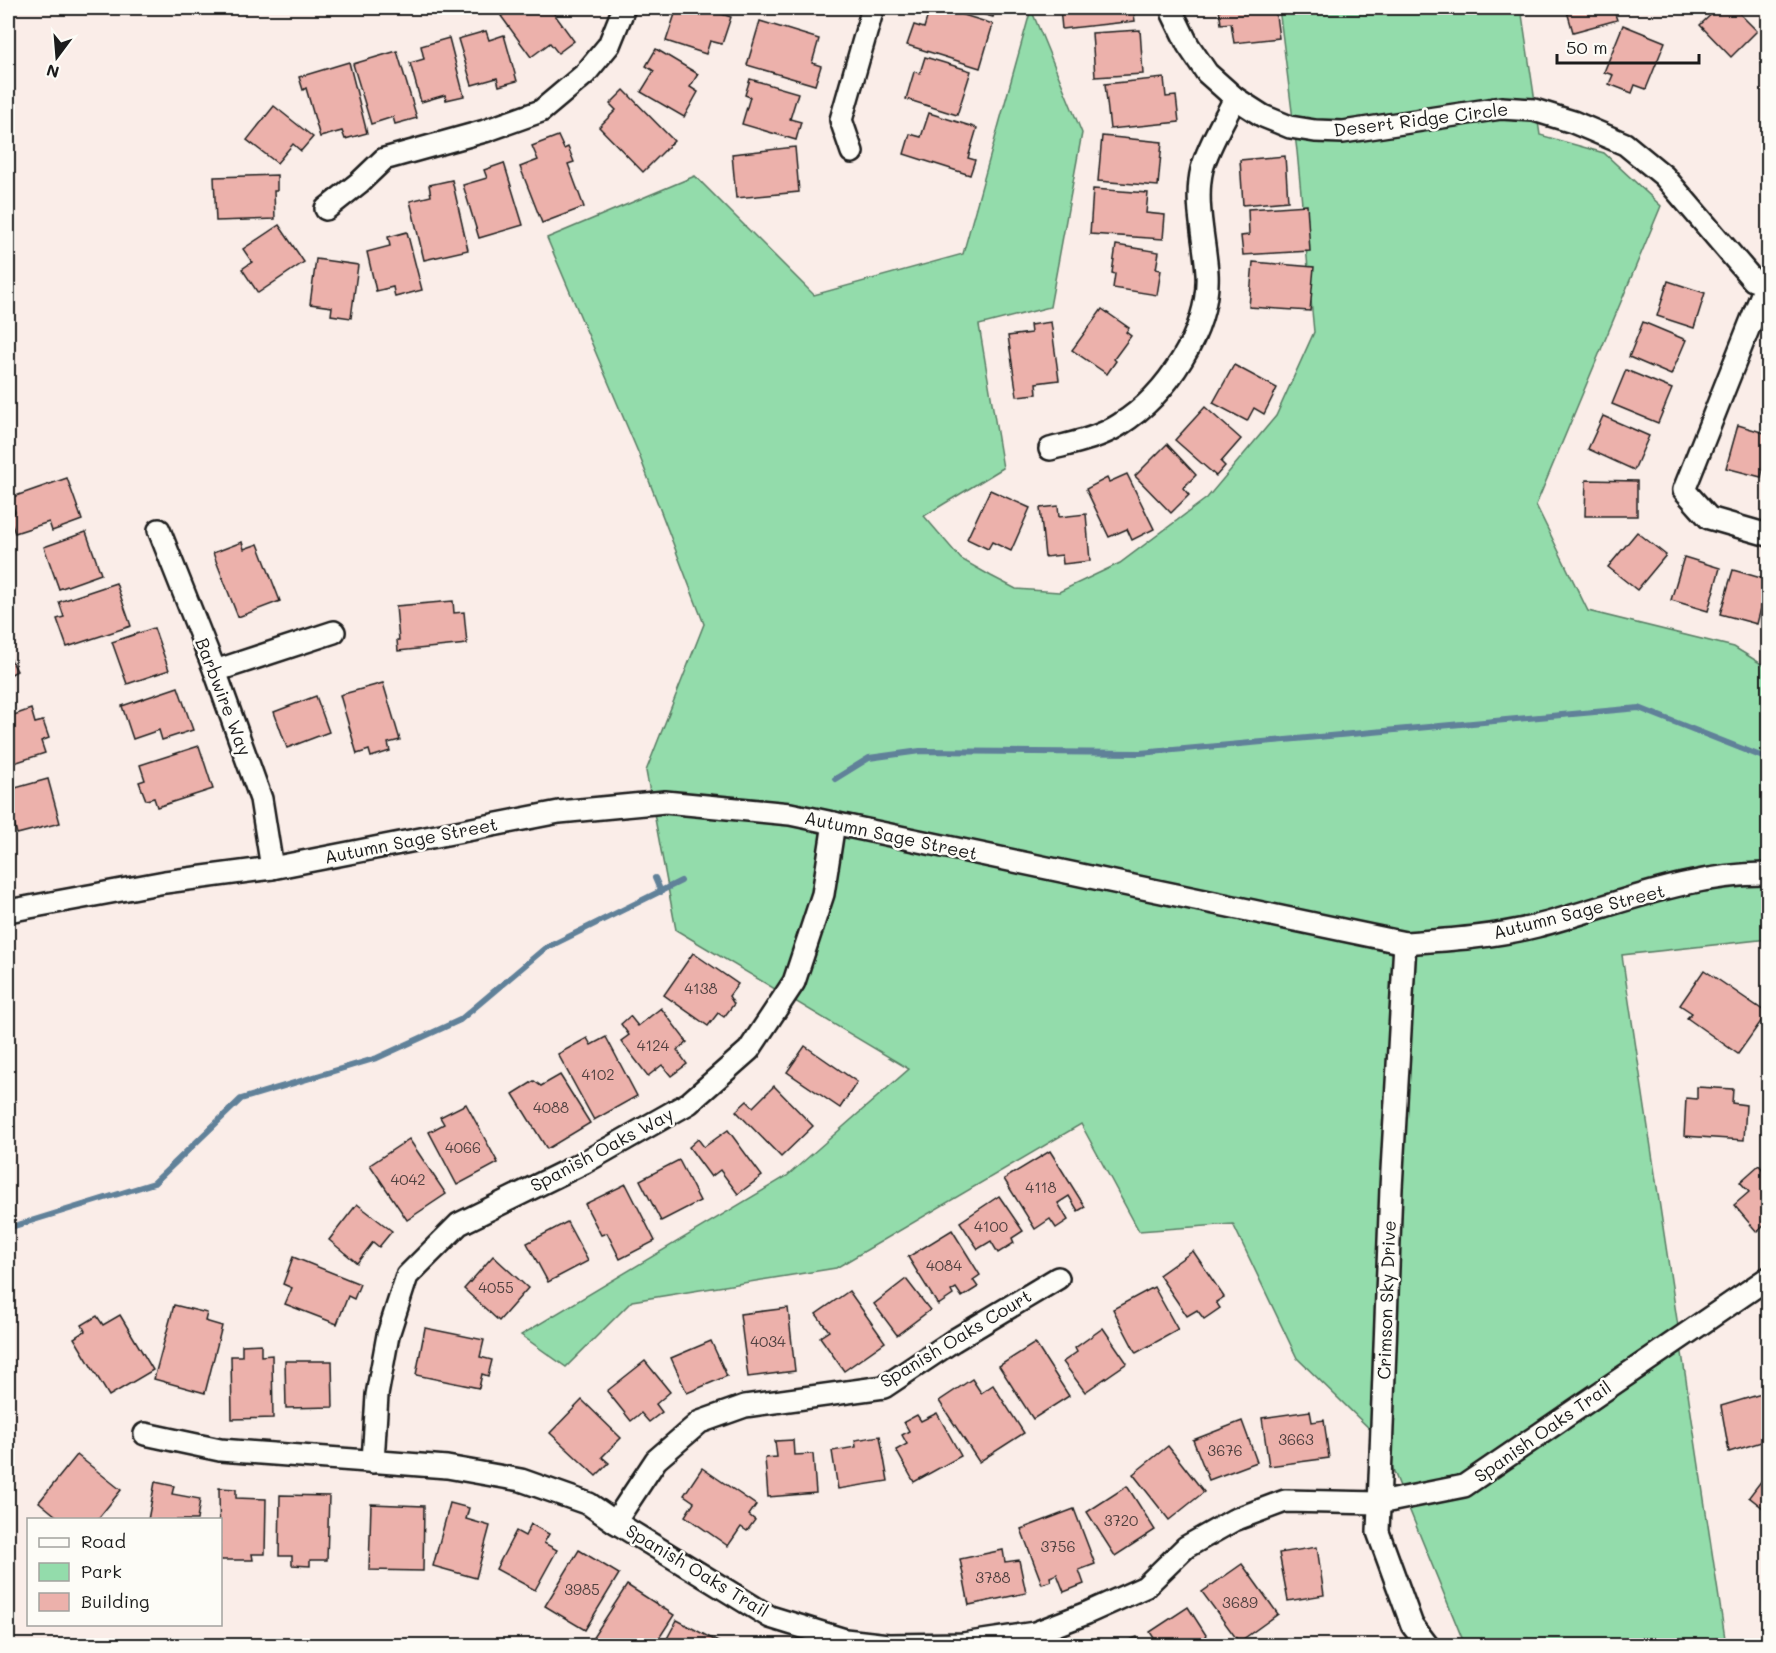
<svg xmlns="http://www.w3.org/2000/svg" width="1776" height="1653" font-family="Mali,sans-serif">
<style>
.green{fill:#93dcab;stroke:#587c64;stroke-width:1.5}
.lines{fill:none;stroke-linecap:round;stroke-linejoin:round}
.stream{stroke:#618199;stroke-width:6}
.building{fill:#ecb1ab;stroke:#1c1c1c;stroke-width:1.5}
.minor-casing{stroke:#1c1c1c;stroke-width:26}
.minor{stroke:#fdfcf7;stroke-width:21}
.labels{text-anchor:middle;stroke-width:5;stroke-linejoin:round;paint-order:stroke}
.number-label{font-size:15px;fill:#504140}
.street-label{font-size:18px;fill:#1c1c1c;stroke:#fdfcf7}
</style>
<rect width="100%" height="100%" fill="#faede8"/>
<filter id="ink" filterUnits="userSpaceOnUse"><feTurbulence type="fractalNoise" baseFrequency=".0167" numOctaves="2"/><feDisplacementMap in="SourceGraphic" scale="12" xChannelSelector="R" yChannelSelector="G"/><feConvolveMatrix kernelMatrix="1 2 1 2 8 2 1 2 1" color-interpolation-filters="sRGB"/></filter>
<g filter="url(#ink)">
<polygon class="green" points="1279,8 1521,8 1540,135 1604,153 1661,206 1536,505 1588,611 1734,647 1768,668 1768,939 1622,955 1726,1645 1472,1646 1462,1638 1381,1440 1297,1358 1233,1224 1139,1231 1081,1124 836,1268 632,1301 566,1367 521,1335 787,1176 909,1069 676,930 646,771 704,624 638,452 547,238 695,176 814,295 963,254 1031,9 1082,133 1050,307 979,325 1003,468 924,516 961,559 991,576 1016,589 1059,592 1120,563 1207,498 1276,416 1314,332 1297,151"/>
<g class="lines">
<g class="stream">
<polyline points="835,779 869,758 920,751 1140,753 1639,708 1768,759"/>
<polyline points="655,878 661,892"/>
<polyline points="8,1228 154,1183 241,1099 377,1058 460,1020 544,949 681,881"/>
</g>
</g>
<g class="building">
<polygon points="514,8 519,12 525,8 550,8 574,41 558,53 550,43 531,57 501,16"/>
<polygon points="677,8 703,8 731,17 722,44 710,41 706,54 666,41"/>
<polygon points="930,8 941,8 993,24 980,68 907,45 914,25 924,28"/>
<polygon points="961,8 996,8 993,17"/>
<polygon points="1060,8 1133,8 1135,21 1062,29"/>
<polygon points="1219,8 1275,8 1279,38 1234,43 1231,23 1221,24"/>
<polygon points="1566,8 1613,8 1617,20 1573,32"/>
<polygon points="1718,8 1734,8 1757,31 1731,57 1700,25"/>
<polygon points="760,21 819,39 812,63 821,66 815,85 747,65"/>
<polygon points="1623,25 1665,42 1646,89 1635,85 1632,93 1609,84 1613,75 1604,72"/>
<polygon points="1140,30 1143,74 1095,77 1092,33"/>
<polygon points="486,31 489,40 504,35 517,81 499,86 497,78 472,85 458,39"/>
<polygon points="449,38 464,96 446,100 445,95 421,102 410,63 424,59 421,46"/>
<polygon points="656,49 698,74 690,87 698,92 684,117 641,92 654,71 646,66"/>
<polygon points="397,51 417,118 395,124 393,117 371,124 353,64"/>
<polygon points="925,57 971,71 957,115 906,99 914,72 920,73"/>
<polygon points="349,62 367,133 345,139 342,131 320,137 306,88 303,90 299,77"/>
<polygon points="1164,78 1166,97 1176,96 1179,122 1110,129 1105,84"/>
<polygon points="750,79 798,93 790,119 801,122 796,140 742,124 750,97 745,95"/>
<polygon points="624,90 674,141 643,172 599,127 616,110 610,104"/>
<polygon points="274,106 313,137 301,151 293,144 277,163 247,140"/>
<polygon points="929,113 977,128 968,158 975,160 970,175 904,154 910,134 921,137"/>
<polygon points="558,136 564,149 568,147 574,162 568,164 584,207 542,223 520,167 538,160 532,146"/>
<polygon points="1102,136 1162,142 1158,186 1098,181"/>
<polygon points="795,147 799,192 736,198 732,154"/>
<polygon points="1285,156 1288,201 1243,205 1240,160"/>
<polygon points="504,163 523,225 479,238 463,185 487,178 484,170"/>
<polygon points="277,175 277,191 274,191 275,219 216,221 214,177"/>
<polygon points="452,180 468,250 424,260 410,201 431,196 429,185"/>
<polygon points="1093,189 1148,193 1146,213 1165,215 1163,239 1090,234"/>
<polygon points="1307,205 1310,251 1243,255 1241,236 1249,235 1248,209"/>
<polygon points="279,225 304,262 258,293 242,269 252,262 243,249"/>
<polygon points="407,232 422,290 395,297 393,287 376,291 367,252 390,246 388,237"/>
<polygon points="1116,245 1159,252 1156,269 1161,270 1157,295 1113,288 1115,274 1112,273"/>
<polygon points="316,259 358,265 351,318 331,315 332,307 310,304"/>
<polygon points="1253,262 1314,267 1310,311 1249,307"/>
<polygon points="1668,281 1705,293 1694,328 1657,316"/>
<polygon points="1102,309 1129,328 1126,332 1131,336 1114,359 1116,361 1107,374 1072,350"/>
<polygon points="1051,322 1059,380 1036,383 1037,394 1017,396 1008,336 1031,333 1030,325"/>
<polygon points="1643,322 1686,340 1671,375 1629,357"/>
<polygon points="1234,365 1277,388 1264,414 1254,408 1247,421 1213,403"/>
<polygon points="1626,370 1672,389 1658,423 1612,404"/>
<polygon points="1205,407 1241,439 1221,462 1225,466 1216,476 1175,440"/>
<polygon points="1603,416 1649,436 1634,470 1588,449"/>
<polygon points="1738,425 1768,434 1768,450 1761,477 1726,468"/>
<polygon points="1167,444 1196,475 1183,488 1189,495 1171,513 1135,476"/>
<polygon points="1127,474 1154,529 1132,540 1127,529 1109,537 1086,489 1107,478 1109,482"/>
<polygon points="67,478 82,520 52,531 49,522 15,533 8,515 15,512 10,498"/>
<polygon points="1586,480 1637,481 1637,516 1585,516"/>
<polygon points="990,490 1030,508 1011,551 992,542 988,549 967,539"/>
<polygon points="1058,506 1059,517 1086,514 1090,561 1063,564 1062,555 1045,557 1040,508"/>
<polygon points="86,532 101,574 59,589 44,547"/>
<polygon points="1637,532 1666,555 1637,590 1608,567"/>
<polygon points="242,542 244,549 258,544 280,601 238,617 213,553"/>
<polygon points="1684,557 1720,568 1708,611 1671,600"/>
<polygon points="1733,570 1768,580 1757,624 1720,614"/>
<polygon points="116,583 131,626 67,647 57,619 64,617 59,602"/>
<polygon points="453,601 454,613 464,612 467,644 398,651 397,640 399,640 396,606"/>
<polygon points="154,628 169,670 127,684 112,642"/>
<polygon points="8,654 17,671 8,676"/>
<polygon points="383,683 400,740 388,743 390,751 371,757 369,750 357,754 340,695"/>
<polygon points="178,687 193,730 162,740 159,730 133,739 122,706"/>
<polygon points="316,696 329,732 287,748 274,712"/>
<polygon points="31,709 35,723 43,721 49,738 41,741 45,753 8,765 8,717"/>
<polygon points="199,746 213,789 157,807 154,798 146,800 139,782 145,780 140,765"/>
<polygon points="48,779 60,823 17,834 8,800 8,790"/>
<polygon points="693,953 738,984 729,996 734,1004 724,1017 718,1013 708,1026 664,995"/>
<polygon points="1704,970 1767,1013 1738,1054 1687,1018 1692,1013 1680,1005"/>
<polygon points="661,1008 687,1042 677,1050 687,1064 671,1076 662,1065 648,1076 621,1041 629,1035 621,1024 630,1016 638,1026"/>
<polygon points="606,1037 637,1096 594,1120 558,1054 587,1038 591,1045"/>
<polygon points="805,1046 857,1082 840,1108 787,1072"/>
<polygon points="560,1075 590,1123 547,1149 513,1094 534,1081 541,1086"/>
<polygon points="774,1086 813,1126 781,1157 736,1111 747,1101 753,1107"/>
<polygon points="1697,1087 1733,1089 1732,1103 1746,1105 1744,1140 1684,1136 1686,1098 1697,1099"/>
<polygon points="466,1104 498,1163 457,1185 429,1132 444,1124 440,1117"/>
<polygon points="728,1130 762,1176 738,1194 720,1170 711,1177 689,1147 698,1139 704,1147"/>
<polygon points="409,1139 446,1194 407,1220 370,1165"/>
<polygon points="1050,1151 1085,1207 1078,1211 1069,1196 1058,1203 1068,1220 1056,1228 1050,1219 1035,1229 1004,1179"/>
<polygon points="679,1160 700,1201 661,1221 640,1180"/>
<polygon points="1759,1165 1768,1176 1768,1222 1757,1232 1734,1205 1749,1192 1740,1182"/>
<polygon points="626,1184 655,1241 620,1259 607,1233 601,1235 585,1204"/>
<polygon points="999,1196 1023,1231 1012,1238 1014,1243 998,1253 991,1241 978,1249 960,1222"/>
<polygon points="357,1204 392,1231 379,1247 373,1242 357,1263 329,1240"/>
<polygon points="567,1222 588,1261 548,1282 527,1243"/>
<polygon points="952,1230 980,1275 973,1280 978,1287 962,1297 956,1288 951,1291 953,1295 938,1305 908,1257"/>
<polygon points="1193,1251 1224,1297 1216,1302 1220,1308 1204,1319 1197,1310 1187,1316 1159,1275"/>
<polygon points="493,1256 528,1288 499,1321 464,1289"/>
<polygon points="293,1257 360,1284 354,1299 348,1296 337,1324 285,1304 292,1288 283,1284"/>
<polygon points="906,1279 930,1310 897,1335 874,1304"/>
<polygon points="1154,1287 1178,1330 1136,1353 1113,1309"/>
<polygon points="849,1291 885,1342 844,1371 820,1337 829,1331 816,1314"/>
<polygon points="174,1305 207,1313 205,1321 222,1326 205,1393 154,1379"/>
<polygon points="788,1308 795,1371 748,1377 740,1314"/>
<polygon points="120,1315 153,1370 109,1396 74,1338 85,1331 82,1325 97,1316 103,1325"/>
<polygon points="425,1328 484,1340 480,1357 492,1360 488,1376 482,1374 479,1388 416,1375"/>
<polygon points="1103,1328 1127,1363 1085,1392 1063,1362 1077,1352 1075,1348"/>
<polygon points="711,1341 727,1376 687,1393 671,1358"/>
<polygon points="1035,1343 1069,1396 1033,1419 999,1366"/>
<polygon points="261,1344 261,1356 272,1355 273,1418 232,1419 231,1356 242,1356 242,1345"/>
<polygon points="285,1361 332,1361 333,1407 286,1408"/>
<polygon points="645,1361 670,1392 656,1404 662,1412 649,1422 641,1413 631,1421 607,1391"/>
<polygon points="972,1379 981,1393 993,1385 1024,1433 979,1462 939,1401"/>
<polygon points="1768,1392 1768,1440 1729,1452 1721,1406"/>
<polygon points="582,1400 621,1438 602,1457 609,1463 596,1476 550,1433"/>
<polygon points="1310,1411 1312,1422 1324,1420 1329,1458 1269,1466 1262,1418"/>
<polygon points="937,1413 961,1456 914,1482 896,1450 907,1444 902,1435 909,1431 904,1422 917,1415 921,1421"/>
<polygon points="1242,1421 1257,1462 1209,1480 1193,1440"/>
<polygon points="880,1436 888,1481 838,1489 832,1451 856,1447 855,1440"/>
<polygon points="793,1440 794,1455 813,1454 816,1493 768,1497 765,1458 777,1457 775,1441"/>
<polygon points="1168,1446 1204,1492 1169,1520 1133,1474"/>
<polygon points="77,1455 121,1490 97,1520 61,1520 39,1502"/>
<polygon points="702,1468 756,1505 749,1515 755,1520 747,1531 741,1527 728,1546 685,1516 694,1502 684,1495"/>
<polygon points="1762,1480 1768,1484 1768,1512 1749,1497"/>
<polygon points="155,1482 174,1486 172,1494 200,1499 197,1520 148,1520"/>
<polygon points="1127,1486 1155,1530 1115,1556 1087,1512"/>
<polygon points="219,1488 236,1489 236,1498 266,1499 265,1554 252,1554 253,1560 220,1560"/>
<polygon points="280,1495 329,1496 327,1560 310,1560 310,1566 292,1565 292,1556 279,1556"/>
<polygon points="450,1503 469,1508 466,1519 490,1526 476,1578 433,1566"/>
<polygon points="371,1504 424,1506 423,1571 369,1570"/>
<polygon points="1074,1509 1095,1564 1079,1570 1084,1584 1064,1592 1057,1574 1050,1577 1051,1581 1042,1584 1021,1529"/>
<polygon points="531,1524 549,1534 544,1543 557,1550 535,1590 496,1569 516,1531 525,1536"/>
<polygon points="1317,1547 1324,1595 1288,1601 1279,1553"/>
<polygon points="579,1550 619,1574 585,1630 545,1606"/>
<polygon points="1003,1550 1005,1562 1019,1560 1026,1593 969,1605 960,1559"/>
<polygon points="1242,1564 1278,1614 1239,1642 1202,1592"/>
<polygon points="627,1585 674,1615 654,1646 603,1646 592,1639"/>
<polygon points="1188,1607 1213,1646 1159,1646 1150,1632"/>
<polygon points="677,1620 722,1644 721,1646 663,1646"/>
<polygon points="1137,1637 1140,1646 1115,1646"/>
</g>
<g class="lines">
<defs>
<g id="minor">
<polyline points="1172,8 1173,14 1188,45 1207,73 1235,98 1263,116 1290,127 1315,131 1343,132 1501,108 1534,110 1573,122 1625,144 1664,176 1753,280 1768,285"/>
<polyline points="852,152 841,120 873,8"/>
<polyline points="326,209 360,182 384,159 485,131 541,111 585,74 609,45 624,8"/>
<polyline points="1766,284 1684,490 1709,518 1768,535"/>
<path d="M1050,449C1073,443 1099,438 1119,425C1167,395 1210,330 1207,273C1205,240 1194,202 1202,169C1209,144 1224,121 1235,98"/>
<polyline points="159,530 215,671 261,799 272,868"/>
<polyline points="215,671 334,632"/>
<path d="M8,911L165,882L272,868L559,812L665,802L790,814L1405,943C1449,940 1494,937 1537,926C1613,906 1689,873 1768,874"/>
<polyline points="1405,943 1391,1188 1378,1532 1412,1625 1428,1646"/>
<polyline points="145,1434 220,1450 447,1467 521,1480 589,1504 615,1522 770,1617 845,1640 888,1645 963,1644 1035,1633 1087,1613 1145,1587 1186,1547 1234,1520 1285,1501 1379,1503 1464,1486 1768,1278"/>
<polyline points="373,1462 377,1395 388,1335 407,1276 459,1224 585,1162 689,1103 749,1050 794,982 823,894 834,823"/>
<polyline points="615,1522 656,1460 700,1422 745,1406 884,1387 953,1341 1058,1278"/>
</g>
</defs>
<use href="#minor" class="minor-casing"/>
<use href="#minor" class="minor"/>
</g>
</g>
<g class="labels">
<g class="number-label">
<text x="701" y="994">4138</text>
<text x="653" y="1051">4124</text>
<text x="598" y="1080">4102</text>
<text x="551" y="1113">4088</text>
<text x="463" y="1153">4066</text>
<text x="408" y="1185">4042</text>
<text x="1041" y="1193">4118</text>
<text x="991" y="1232">4100</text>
<text x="944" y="1271">4084</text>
<text x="496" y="1293">4055</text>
<text x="768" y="1347">4034</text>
<text x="1296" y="1445">3663</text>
<text x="1225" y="1456">3676</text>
<text x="1121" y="1526">3720</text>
<text x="1058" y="1552">3756</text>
<text x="993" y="1583">3788</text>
<text x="582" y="1595">3985</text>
<text x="1240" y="1608">3689</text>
</g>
<g class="street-label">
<text transform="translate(1421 120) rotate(-7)" y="6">Desert Ridge Circle</text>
<text transform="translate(223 697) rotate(69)" y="6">Barbwire Way</text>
<text transform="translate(891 836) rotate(12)" y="6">Autumn Sage Street</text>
<text transform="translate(411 841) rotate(-11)" y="6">Autumn Sage Street</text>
<text transform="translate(1579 912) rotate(-14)" y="6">Autumn Sage Street</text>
<text transform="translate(602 1150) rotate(-28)" y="6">Spanish Oaks Way</text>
<text transform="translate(1387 1300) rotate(-88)" y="6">Crimson Sky Drive</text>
<text transform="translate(956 1339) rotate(-31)" y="6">Spanish Oaks Court</text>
<text transform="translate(1543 1432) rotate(-35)" y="6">Spanish Oaks Trail</text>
<text transform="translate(697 1571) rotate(31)" y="6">Spanish Oaks Trail</text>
</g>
</g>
<rect width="1776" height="1653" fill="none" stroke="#fdfcf7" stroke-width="30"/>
<rect x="15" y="15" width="1746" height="1623" fill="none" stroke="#1c1c1c" stroke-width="2" filter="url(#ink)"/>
<rect x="27" y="1518" width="195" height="108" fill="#fdfcf7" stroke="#a3a29f" stroke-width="1.5"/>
<rect x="39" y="1538" width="30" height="9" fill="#fdfcf7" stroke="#a3a29f" stroke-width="1.5"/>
<text x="81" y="1548" font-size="18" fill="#1c1c1c">Road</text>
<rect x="39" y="1563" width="30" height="18" fill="#93dcab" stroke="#a3a29f" stroke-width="1.5"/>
<text x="81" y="1578" font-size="18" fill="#1c1c1c">Park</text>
<rect x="39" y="1593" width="30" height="18" fill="#ecb1ab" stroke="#a3a29f" stroke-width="1.5"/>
<text x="81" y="1608" font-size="18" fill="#1c1c1c">Building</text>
<g transform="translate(57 57) rotate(196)" stroke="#fdfcf7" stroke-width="4.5" paint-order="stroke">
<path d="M0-4.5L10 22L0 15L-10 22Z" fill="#1c1c1c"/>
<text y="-9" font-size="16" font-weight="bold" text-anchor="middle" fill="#1c1c1c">N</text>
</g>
<path d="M1557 54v9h142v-9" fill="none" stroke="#1c1c1c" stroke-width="3"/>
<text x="1566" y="54" font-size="18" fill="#1c1c1c" stroke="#fdfcf7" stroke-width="4.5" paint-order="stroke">50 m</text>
</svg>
